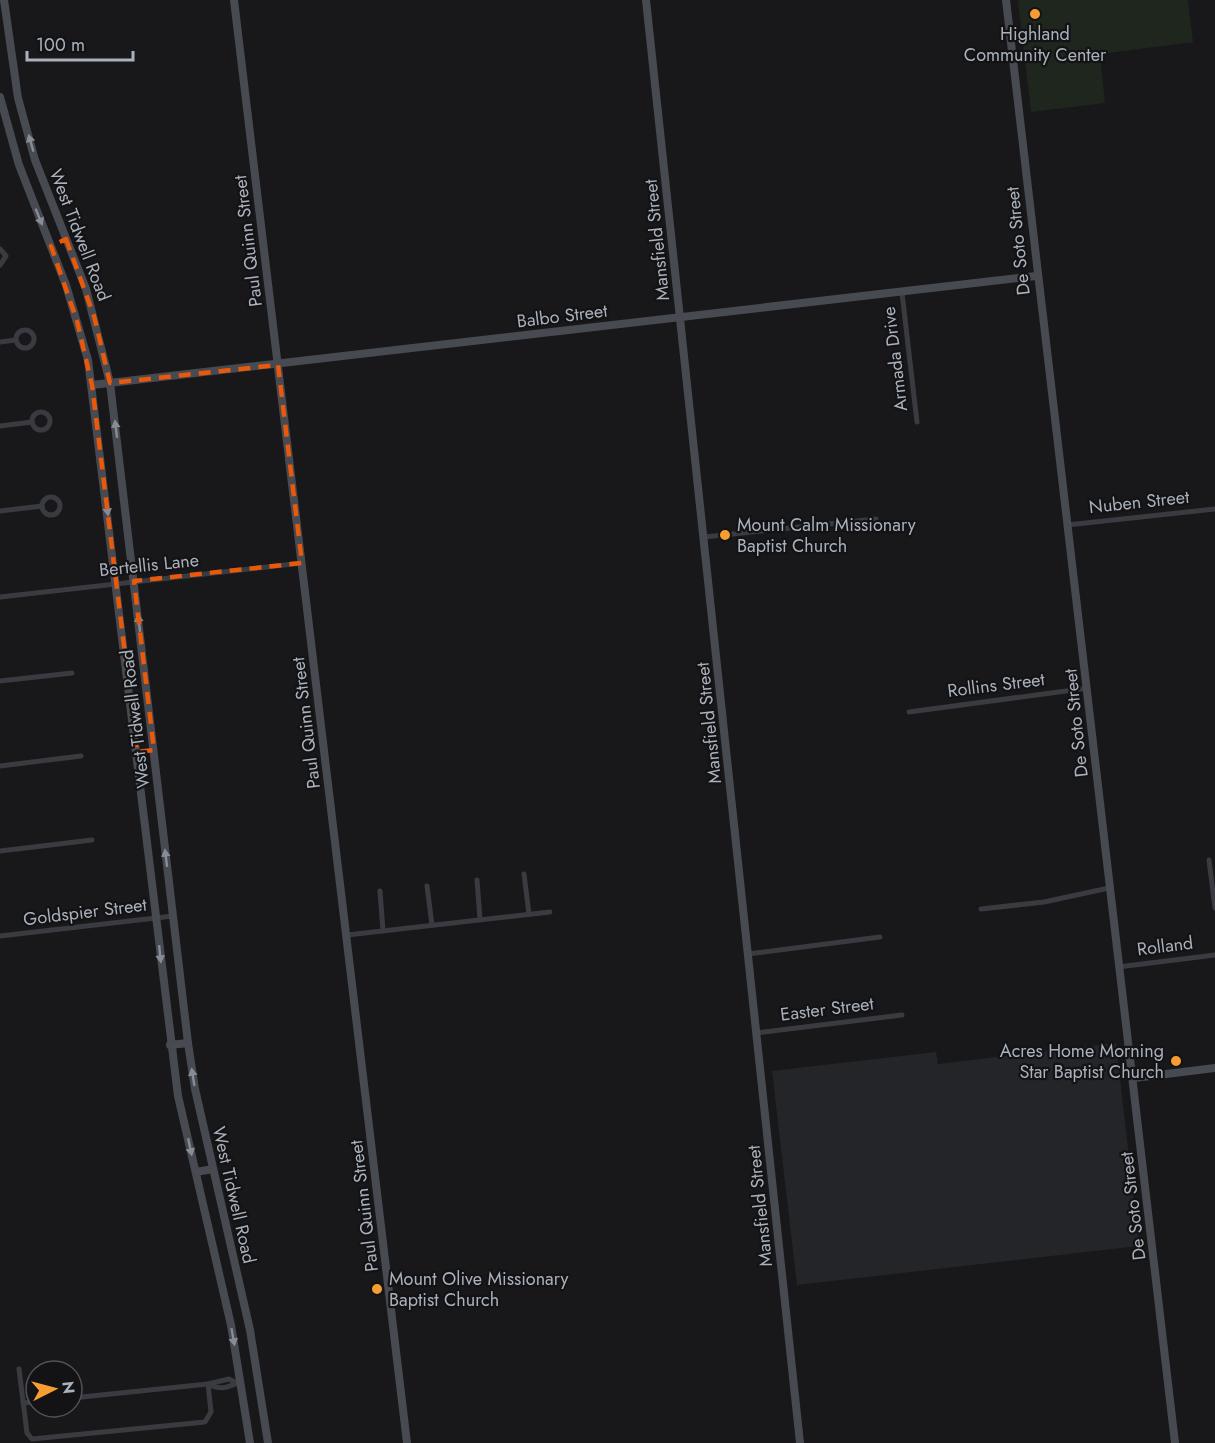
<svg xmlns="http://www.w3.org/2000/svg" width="1215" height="1443" font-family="Jost,sans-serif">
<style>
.built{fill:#242528}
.green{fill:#1e261e}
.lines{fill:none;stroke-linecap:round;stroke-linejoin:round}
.street{stroke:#393b40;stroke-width:5}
.secondary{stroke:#474a50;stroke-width:8}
.oneway{fill:#878d96}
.marked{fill:none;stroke:#e8590c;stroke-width:4.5;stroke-dasharray:12 8;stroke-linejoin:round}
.poi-dot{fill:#f89d32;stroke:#131316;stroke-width:2}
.labels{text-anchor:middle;stroke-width:4.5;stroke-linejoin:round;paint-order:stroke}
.poi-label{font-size:18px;fill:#aab1bb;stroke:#131316;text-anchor:start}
.street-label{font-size:18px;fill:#aab1bb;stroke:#131316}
</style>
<rect width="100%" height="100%" fill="#18181b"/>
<polygon class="built" points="1116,1043 1139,1246 797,1285 772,1071 936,1052 938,1064"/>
<polygon class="green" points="1018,0 1188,0 1193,42 1100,54 1105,103 1031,112"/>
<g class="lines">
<g class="street">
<polyline points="0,249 6,256 0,265"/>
<polyline points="902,293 917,422"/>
<circle cx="25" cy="339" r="9"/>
<polyline points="0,342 16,340"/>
<circle cx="41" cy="421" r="9"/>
<polyline points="0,426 32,422"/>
<circle cx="51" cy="506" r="9"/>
<polyline points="0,511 42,506"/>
<polyline points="1067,525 1215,509"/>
<polyline points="704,537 876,519"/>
<polyline points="0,597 302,563"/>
<polyline points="0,681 72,673"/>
<polyline points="909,712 1088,688"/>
<polyline points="0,766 81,756"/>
<polyline points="0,851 92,840"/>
<polyline points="1209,860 1215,908"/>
<polyline points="524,874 529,914"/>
<polyline points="477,880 480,919"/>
<polyline points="427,886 432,925"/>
<polyline points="380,891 383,931"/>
<polyline points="981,909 1044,902 1109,888"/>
<polyline points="347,935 550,912"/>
<polyline points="0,936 173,916"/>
<polyline points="748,954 880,937"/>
<polyline points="1118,967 1215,955"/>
<polyline points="756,1033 902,1015"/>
<polyline points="19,1369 27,1433 32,1439 205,1422 211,1412 208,1384"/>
<path d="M208,1384C221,1391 228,1387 240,1382"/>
<polyline points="72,1398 208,1384 229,1379 237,1383"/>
<polyline points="23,1403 36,1402"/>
</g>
<g class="secondary">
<polyline points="4,0 18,98 35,160 86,289 110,383 188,1043 195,1089 250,1330 268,1443"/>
<polyline points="234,0 407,1443"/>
<polyline points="646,0 800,1443"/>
<polyline points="1006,0 1175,1443"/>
<polyline points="0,97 19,165 66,285 88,360 178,1096 231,1325 250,1443"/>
<polyline points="92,385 1036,276"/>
<polyline points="170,1045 188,1043"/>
<polyline points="1134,1078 1215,1068"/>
<polyline points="196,1172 213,1169"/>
</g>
</g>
<defs><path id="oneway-solid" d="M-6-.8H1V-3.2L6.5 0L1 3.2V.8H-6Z" transform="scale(1.5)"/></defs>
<g class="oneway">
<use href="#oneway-solid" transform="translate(31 143) rotate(-106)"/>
<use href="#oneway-solid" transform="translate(39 217) rotate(68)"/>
<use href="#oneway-solid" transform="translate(116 429) rotate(-97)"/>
<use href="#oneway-solid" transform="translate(107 507) rotate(83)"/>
<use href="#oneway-solid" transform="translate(139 623) rotate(-97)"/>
<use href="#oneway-solid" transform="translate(166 858) rotate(-97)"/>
<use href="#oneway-solid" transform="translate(160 954) rotate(84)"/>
<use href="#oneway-solid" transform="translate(193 1077) rotate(-99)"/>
<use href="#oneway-solid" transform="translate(190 1147) rotate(78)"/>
<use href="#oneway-solid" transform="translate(233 1337) rotate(80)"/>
</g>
<path class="marked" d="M66,239L94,316L110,383L278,365L302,563L134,581L154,750L137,752L92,385L77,321L51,246Z"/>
<g class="poi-dot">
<circle cx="1035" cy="14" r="6"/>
<circle cx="725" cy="535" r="6"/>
<circle cx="1176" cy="1061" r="6"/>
<circle cx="377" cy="1289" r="6"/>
</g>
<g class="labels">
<g class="poi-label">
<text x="1035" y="40" text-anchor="middle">Highland<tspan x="1035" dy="21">Community Center</tspan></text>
<text x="737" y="531">Mount Calm Missionary<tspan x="737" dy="21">Baptist Church</tspan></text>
<text x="1164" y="1057" text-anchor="end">Acres Home Morning<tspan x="1164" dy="21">Star Baptist Church</tspan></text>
<text x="389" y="1285">Mount Olive Missionary<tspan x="389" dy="21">Baptist Church</tspan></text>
</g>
<g class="street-label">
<text transform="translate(80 235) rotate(69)" y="6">West Tidwell Road</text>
<text transform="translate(657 240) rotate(-96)" y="6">Mansfield Street</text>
<text transform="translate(248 241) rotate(-97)" y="6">Paul Quinn Street</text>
<text transform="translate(1018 241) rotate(-96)" y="6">De Soto Street</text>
<text transform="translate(562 316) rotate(-7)" y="6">Balbo Street</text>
<text transform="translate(895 359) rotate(-97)" y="6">Armada Drive</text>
<text transform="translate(1139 502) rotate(-6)" y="6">Nuben Street</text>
<text transform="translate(149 565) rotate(-6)" y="6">Bertellis Lane</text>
<text transform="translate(996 685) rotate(-7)" y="6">Rollins Street</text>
<text transform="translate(135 719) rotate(-97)" y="6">West Tidwell Road</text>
<text transform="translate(306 723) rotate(-97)" y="6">Paul Quinn Street</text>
<text transform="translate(709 723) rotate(-96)" y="6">Mansfield Street</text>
<text transform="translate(1076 723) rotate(-96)" y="6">De Soto Street</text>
<text transform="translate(85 912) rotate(-7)" y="6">Goldspier Street</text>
<text transform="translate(1165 946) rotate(-7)" y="6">Rolland</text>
<text transform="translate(827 1009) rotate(-7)" y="6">Easter Street</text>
<text transform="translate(234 1195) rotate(77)" y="6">West Tidwell Road</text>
<text transform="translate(364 1206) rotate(-97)" y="6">Paul Quinn Street</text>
<text transform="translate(760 1206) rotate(-96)" y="6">Mansfield Street</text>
<text transform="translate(1133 1206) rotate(-97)" y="6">De Soto Street</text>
</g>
</g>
<g transform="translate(54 1389) rotate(84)"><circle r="28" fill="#131316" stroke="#4f5258" stroke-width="1.5"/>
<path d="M0-4.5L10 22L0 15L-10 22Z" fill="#f89d32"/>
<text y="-9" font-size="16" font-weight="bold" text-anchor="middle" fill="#aab1bb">N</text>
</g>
<path d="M27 51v9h106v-9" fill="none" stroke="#aab1bb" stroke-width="3"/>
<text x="36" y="51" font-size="18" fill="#aab1bb" stroke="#131316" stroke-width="4.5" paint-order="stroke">100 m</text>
</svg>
